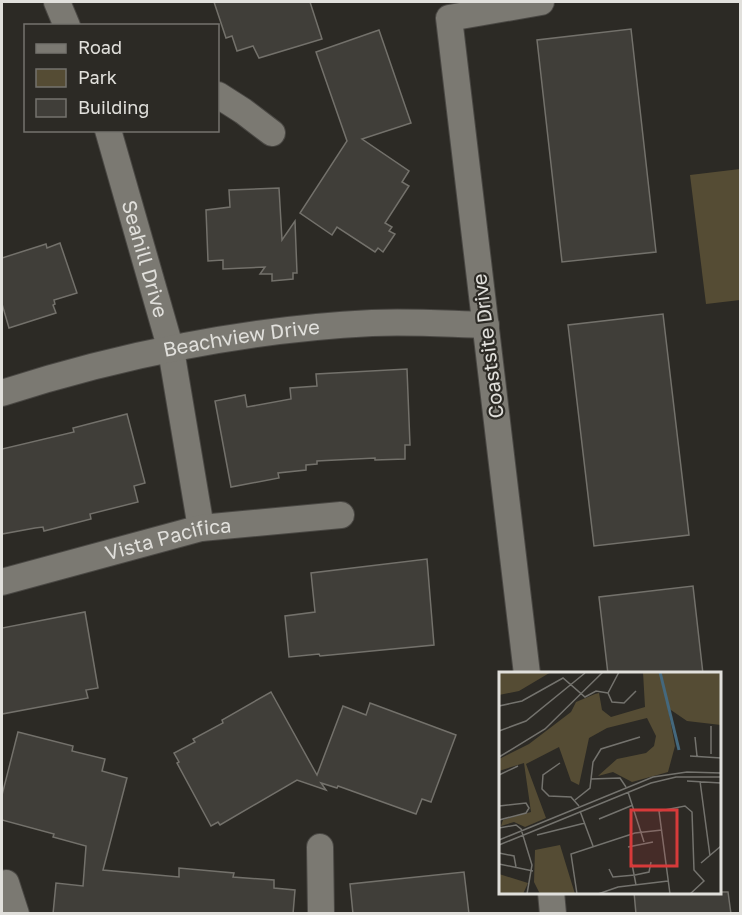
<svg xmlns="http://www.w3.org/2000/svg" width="742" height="915" font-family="'Golos Text',sans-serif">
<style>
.green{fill:#554c34}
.building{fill:#403e39;stroke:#73716b;stroke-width:1.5}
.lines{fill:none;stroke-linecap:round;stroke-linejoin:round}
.street-casing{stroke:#4a4844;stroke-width:28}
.street{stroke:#7b7972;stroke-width:26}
.labels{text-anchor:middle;stroke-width:4.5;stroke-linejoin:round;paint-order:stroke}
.street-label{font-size:20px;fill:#e1e0dc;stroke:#2c2a25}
.inset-river{fill:none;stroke:#44687d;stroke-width:3}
.inset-road{fill:none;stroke:#74736e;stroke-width:1.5}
.view{fill:#d73a3a;fill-opacity:0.15;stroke:#d73a3a;stroke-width:3}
.inset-edge{fill:none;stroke:#e1e0dc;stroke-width:3}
</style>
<rect width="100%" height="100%" fill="#2c2a25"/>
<polygon class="green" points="740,169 740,300 706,304 690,175"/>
<g class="building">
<polygon points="214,2 310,2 322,39 259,58 253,46 237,51 232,36 226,38"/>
<polygon points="631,29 656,252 562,262 537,40"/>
<polygon points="379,30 411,123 362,139 409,171 402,182 409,186 385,223 392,227 389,231 395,234 383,252 378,248 375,252 337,227 332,235 300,213 347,141 316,52"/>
<polygon points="279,188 282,240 295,221 297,273 293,273 293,279 272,281 272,274 260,274 265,267 223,269 223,260 208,261 206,210 230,207 229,190"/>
<polygon points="60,243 77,293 54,300 55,304 53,305 56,313 9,328 2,304 2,258 46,244 47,248"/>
<polygon points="663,314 689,535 594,546 568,325"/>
<polygon points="407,369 410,445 405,445 405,459 375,460 375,458 317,461 317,464 306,465 306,470 278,473 279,478 231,487 215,401 245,395 247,407 291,399 290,388 317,386 316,374"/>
<polygon points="127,414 145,483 134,486 138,502 90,514 91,519 44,531 43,527 35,528 2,534 2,449 74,432 73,428"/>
<polygon points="427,559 434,645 320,656 319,654 289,657 285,616 315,612 311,573"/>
<polygon points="693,586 703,674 608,674 599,597"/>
<polygon points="85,612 98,688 86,690 88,698 2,714 2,628"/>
<polygon points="271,692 317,775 343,706 366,715 370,703 456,735 431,802 422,799 416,814 338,786 337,788 321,783 326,790 297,780 220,825 218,822 211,826 177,763 179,762 174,753 195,742 193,739 223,723 222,720"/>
<polygon points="18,732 73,746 72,751 105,759 102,771 127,778 103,870 179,877 179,868 234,873 233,877 274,880 274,888 295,890 293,914 53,914 56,883 83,886 86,846 53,837 54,834 2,820 2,795"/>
<polygon points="464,872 469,914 353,914 350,884"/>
<polygon points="634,892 728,892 731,914 636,914"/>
</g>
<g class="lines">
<defs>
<g id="street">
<polyline points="57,2 67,26"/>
<polyline points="218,95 243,111 272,133"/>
<path id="s1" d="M108,130L171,350L201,528"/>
<path id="s2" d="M2,393C119,355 249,329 372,323C410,321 448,324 486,325"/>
<path id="s3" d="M2,582L201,528L341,515"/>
<polyline points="527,674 449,18 541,2"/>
<polyline points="320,847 321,914"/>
<polyline points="6,883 16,914"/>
<polyline points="551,892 553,914"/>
</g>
</defs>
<use href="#street" class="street-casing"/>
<use href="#street" class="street"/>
</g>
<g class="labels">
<g class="street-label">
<text dy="7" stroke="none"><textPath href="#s1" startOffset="134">Seahill Drive</textPath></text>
<text dy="7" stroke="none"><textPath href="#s2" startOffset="246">Beachview Drive</textPath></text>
<text transform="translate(488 346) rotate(-97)" y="7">Coastsite Drive</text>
<text dy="7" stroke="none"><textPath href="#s3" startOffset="172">Vista Pacifica</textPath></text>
</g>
</g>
<g transform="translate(499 672)">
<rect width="222" height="222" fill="#2c2a25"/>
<path d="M0,0H52L20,19L0,23ZM144,0H222V53L188,49L169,36L176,74L169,100L133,110L114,100L99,104L118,87L147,81L155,74L157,64L148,46L108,56L90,66L80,113L72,109L60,75L27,92L47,146L26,155L15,150L2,154L4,148L32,140L25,91L0,99V87L30,72L72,40L77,30L96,22L100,21L103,38L112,45L146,35ZM61,173L76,222H41L35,210L36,178ZM0,202L29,211L24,222H0Z" fill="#554c34"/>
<path class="inset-river" d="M161,0L180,78"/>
<path class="inset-road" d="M120,0L109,21L113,30L125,31L137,19M0,34L23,29L64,6L86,25L97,19L109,21M212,54V82M0,59L27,49L86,1M196,65L198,84M191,84L222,86M0,85L46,57L104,0M61,91L44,103L43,117L50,124L72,125L80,134M0,103L19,94M92,107L121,106L127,115M188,109L222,111M201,109L211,184M129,120L145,170M76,128L91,116L94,90L102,77L141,65M0,134L27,131L30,136L27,141L0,148M81,139L94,174M100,147L134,133M0,156L17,153L22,157L33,193L28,222M38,163L86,151M0,168L154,105L188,100L222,101M0,173L152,111L177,105H222M129,175L154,170M0,181L15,184L17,195M202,191L222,174M0,192L34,199M133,192L137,213M110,197L114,205L136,203L150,200L152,190M78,222L72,182L136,161L163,158M99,222L119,215L169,209M171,222L160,139L186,134L193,140L195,198L205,209L191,222"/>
<path class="view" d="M132,138H178V194H132Z"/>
<rect width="222" height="222" class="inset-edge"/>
</g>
<rect width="742" height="915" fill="none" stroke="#e1e0dc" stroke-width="6"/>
<rect x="24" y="24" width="195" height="108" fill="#2c2a25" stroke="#74736e" stroke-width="1.5"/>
<rect x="36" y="44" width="30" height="9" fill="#7b7972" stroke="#74736e" stroke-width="1.5"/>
<text x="78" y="54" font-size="18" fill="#e1e0dc">Road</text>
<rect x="36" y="69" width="30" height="18" fill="#554c34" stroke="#74736e" stroke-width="1.5"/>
<text x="78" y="84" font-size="18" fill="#e1e0dc">Park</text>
<rect x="36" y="99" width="30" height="18" fill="#403e39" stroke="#74736e" stroke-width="1.5"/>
<text x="78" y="114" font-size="18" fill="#e1e0dc">Building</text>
</svg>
